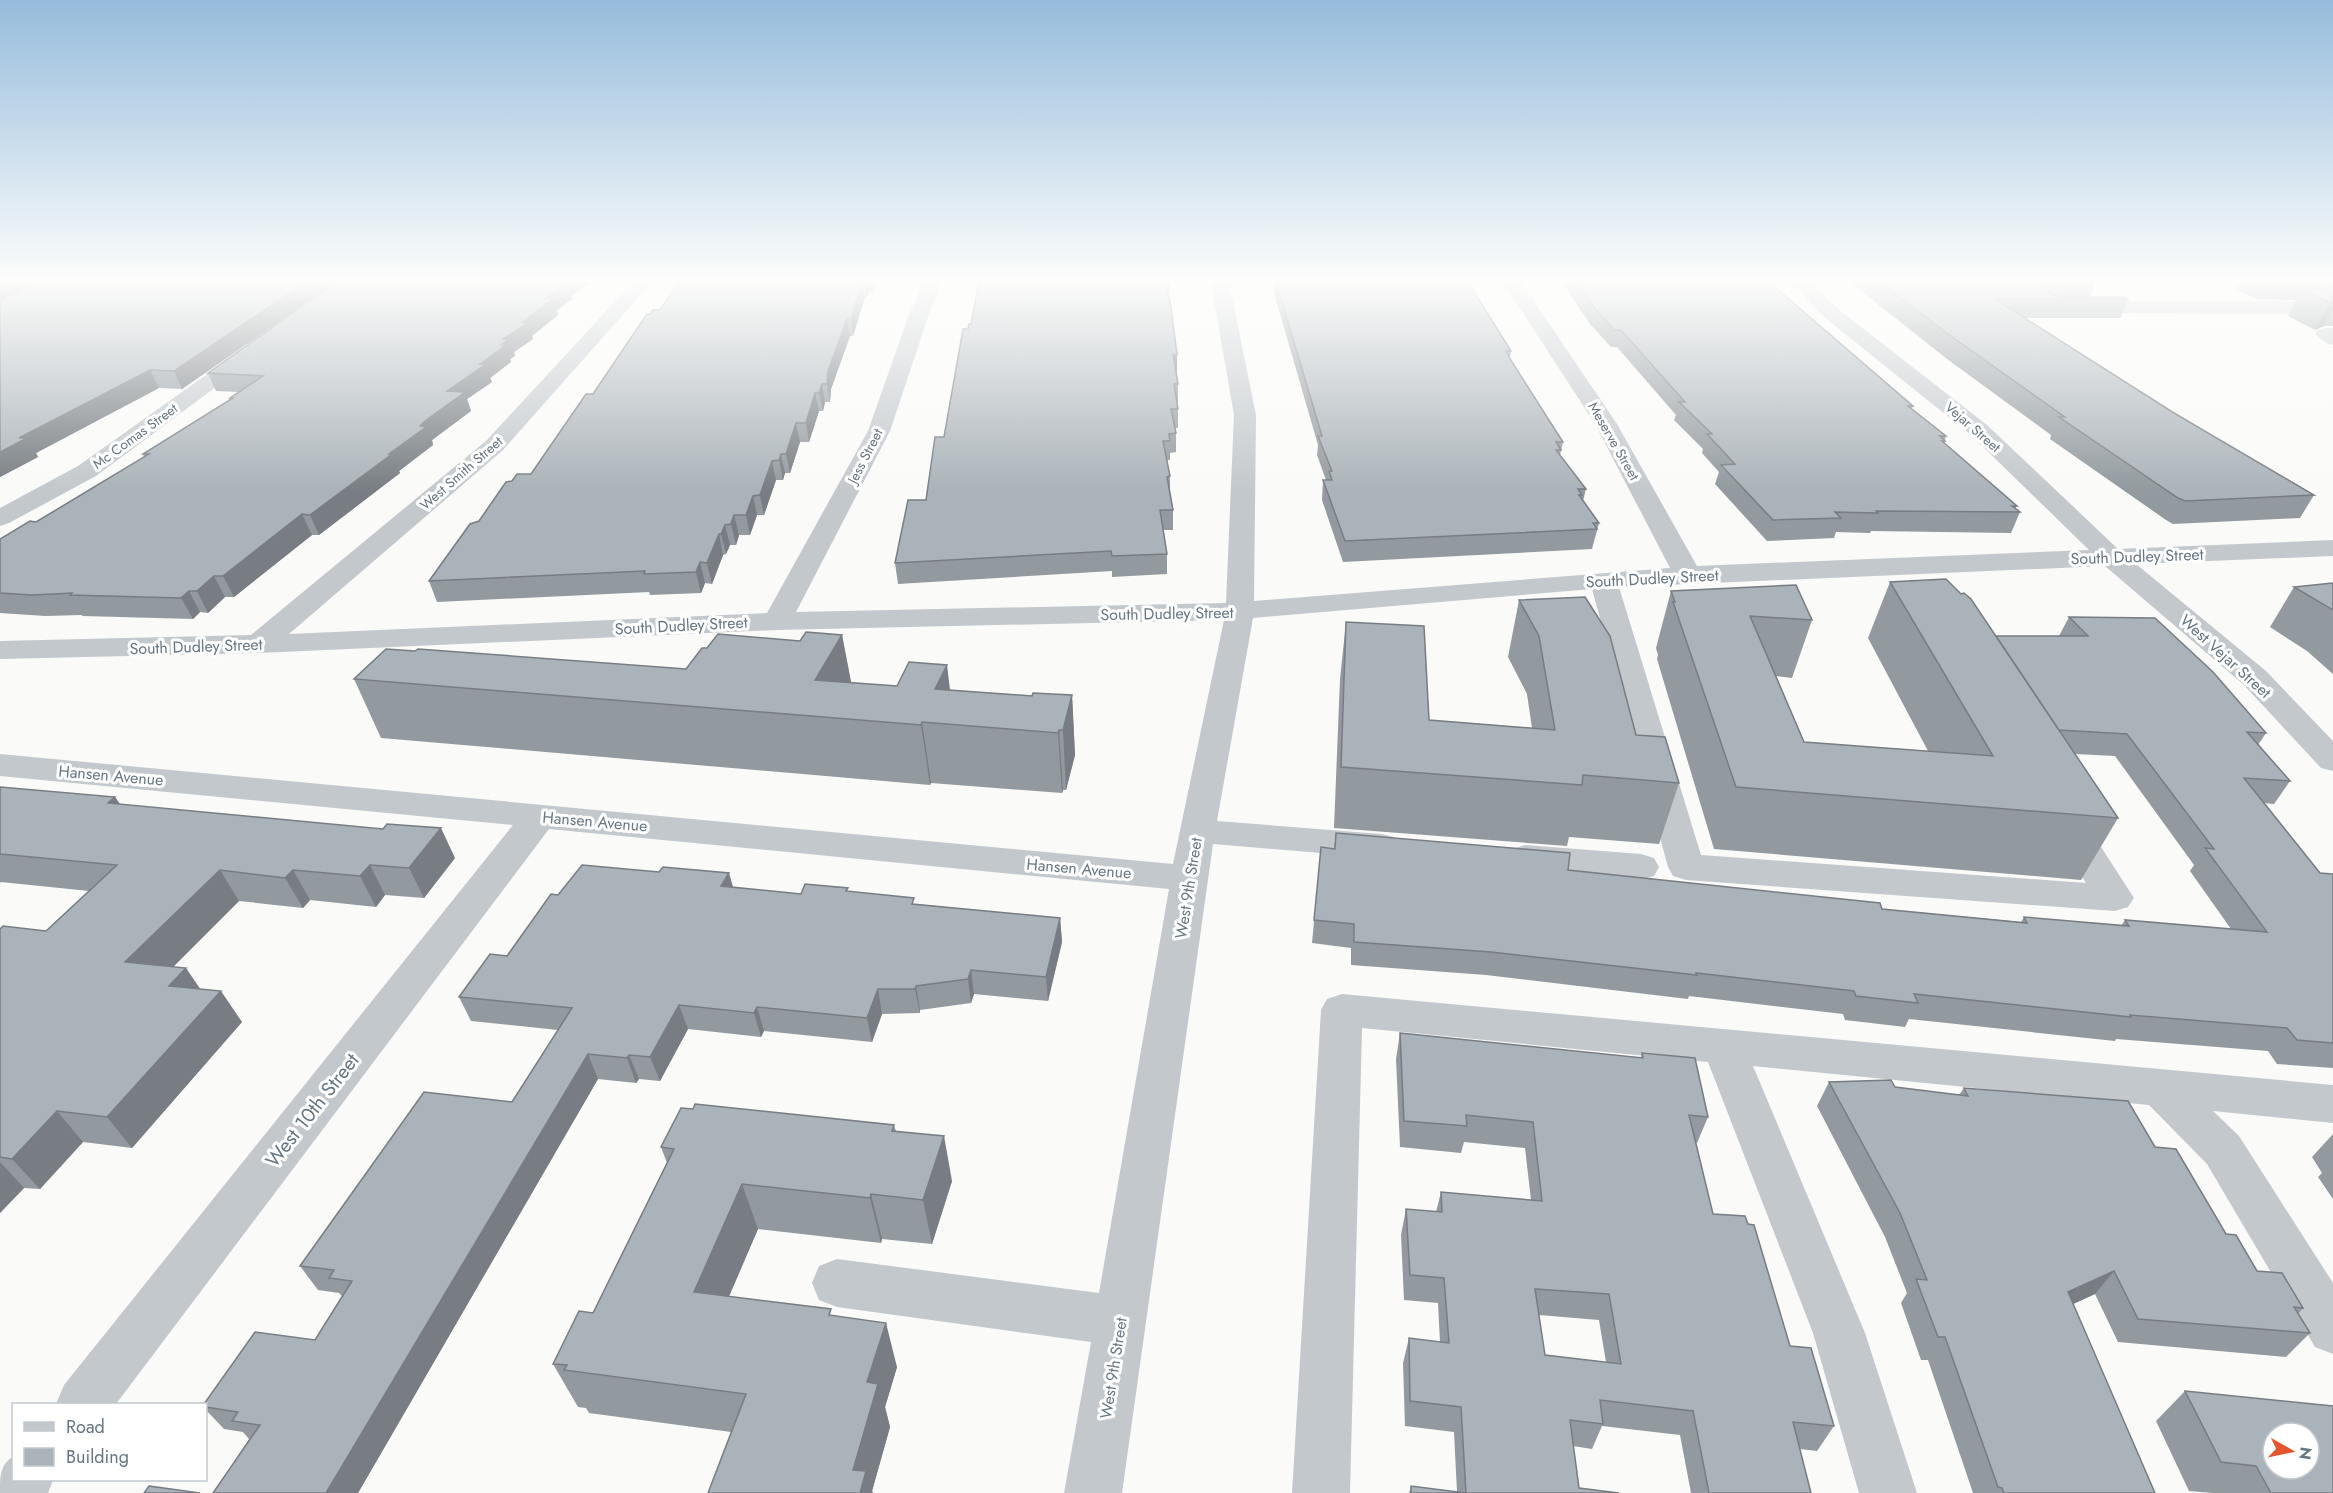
<svg xmlns="http://www.w3.org/2000/svg" width="2333" height="1493" font-family="Jost,sans-serif">
<style>
.lines{fill:none;stroke-linecap:round;stroke-linejoin:round}
.minor{fill:#c3c8cc;fill-rule:evenodd}
.wall{fill:#929a9f;fill-rule:evenodd}
.shaded-wall{fill:#777d82}
.building{fill:#aab3b9;stroke:#777d82;stroke-width:1.5;fill-rule:evenodd}
.labels{text-anchor:middle;stroke-width:6;stroke-linejoin:round;paint-order:stroke}
.far-street-label{font-size:14px;fill:#657683;stroke:#fff}
.street-label{font-size:16px;fill:#657683;stroke:#fff}
.near-street-label{font-size:20px;fill:#657683;stroke:#fff}
</style>
<rect width="100%" height="100%" fill="#fafaf8"/>
<g class="lines">
<g class="minor">
<polygon points="633,282 652,282 503,450 289,634 767,613 868,431 908,317 924,282 942,282 928,317 890,431 796,612 1226,603 1234,415 1211,282 1229,282 1256,415 1254,601 1670,568 1595,424 1503,282 1521,282 1617,424 1697,566 2089,550 1971,435 1824,317 1790,282 1810,282 1838,309 1987,425 2118,549 2333,540 2333,556 2136,564 2266,671 2333,741 2333,771 2321,768 2244,685 2105,566 1619,587 1701,855 2086,883 2050,824 2055,816 2068,812 2081,816 2134,898 2128,907 2115,911 1686,880 1673,876 1668,867 1592,589 1253,618 1217,821 1381,834 1394,837 1399,846 1394,855 1381,858 1213,844 1122,1493 1064,1493 1091,1342 837,1307 819,1300 812,1283 819,1266 837,1259 1099,1293 1169,889 549,829 116,1404 56,1404 64,1385 513,825 0,776 0,754 1173,864 1224,620 777,630 259,653 0,659 0,641 251,635 487,440"/>
<polygon points="2005,282 2027,282 2057,301 2333,302 2333,314 2053,313 2046,311"/>
<polygon points="2325,328 2333,328 2333,345 2326,343 2315,334 2318,330"/>
<polygon points="248,348 255,350 258,354 255,358 96,476 9,523 0,526 0,508 78,466 241,350"/>
<polygon points="1525,845 1641,854 1654,858 1659,867 1654,876 1641,880 1525,871 1512,867 1507,858 1512,849"/>
<polygon points="1342,994 2333,1085 2333,1123 2213,1111 2239,1136 2333,1283 2333,1354 2315,1347 2207,1164 2149,1105 1753,1066 1865,1333 1917,1493 1859,1493 1813,1333 1708,1062 1362,1028 1350,1493 1292,1493 1321,1010 1327,999"/>
<path d="M14,1456V1480H53L48,1493H0C0,1476 0,1464 14,1456Z"/>
</g>
</g>
<g class="wall">
<polygon points="0,282 336,282 182,389 159,388 36,453 38,457 0,477"/>
<polygon points="336,282 591,282 571,296 572,299 557,310 558,315 532,336 533,339 514,352 515,356 510,359 511,362 490,378 492,382 467,399 471,411 432,440 433,445 399,471 400,473 319,535 312,535 234,597 225,597 208,613 200,612 193,619 83,616 81,615 45,616 0,613 0,539 36,522 144,457 143,454 231,399 230,398 239,392 216,391 208,373"/>
<polygon points="679,282 877,282 873,292 869,292 867,297 865,297 853,336 850,336 831,389 830,402 825,402 823,411 819,411 809,442 800,442 790,473 785,473 783,480 776,480 764,515 757,515 750,535 739,535 736,545 730,545 726,554 723,555 712,584 705,583 701,593 650,595 649,592 437,602 429,581 512,481 531,474 660,310"/>
<polygon points="979,282 1170,282 1170,291 1168,291 1178,384 1178,402 1177,402 1178,409 1178,428 1175,428 1176,433 1176,452 1170,453 1170,460 1167,460 1170,476 1170,496 1173,510 1173,530 1163,530 1167,554 1167,574 1112,577 1112,571 898,584 895,563 926,500 944,437 968,329 971,324"/>
<polygon points="1275,282 1468,282 1511,351 1510,358 1563,442 1560,455 1586,489 1583,501 1599,523 1592,549 1343,562 1322,500 1323,480 1326,480 1317,455 1318,445 1274,293"/>
<polygon points="1562,282 1769,282 1913,406 1912,409 1946,436 1944,443 2017,506 2015,509 2020,512 2011,533 1871,531 1870,533 1836,532 1834,538 1767,541 1715,484 1719,472 1702,453 1703,449 1674,420 1676,415 1617,347 1611,347 1590,324"/>
<polygon points="1850,282 2096,282 2090,297 2129,299 2120,318 2025,318 2174,413 2314,495 2300,518 2173,524 2166,520 2050,439 2051,435 1947,359"/>
<path d="M2240,282H2333V326H2324L2315,330L2288,316L2296,300L2256,299L2236,289ZM2326,286L2332,289H2324Z"/>
<polygon points="1890,582 1996,636 2059,636 2069,617 2266,733 2258,745 2290,781 2274,804 2264,803 2320,873 2333,874 2333,1068 2277,1064 2268,1051 2116,1039 2115,1041 1909,1019 1905,1027 1845,1020 1843,1014 1689,996 1688,999 1486,975 1351,965 1351,948 1312,943 1321,847 1334,849 1336,833 1568,870 1882,909 2021,922 2024,917 2121,926 2125,920 2231,929 2190,871 2194,865 2115,756 2075,754 2118,818 2081,880 1714,849 1657,659 1658,655 1656,648 1671,591 1812,620 1792,678 1776,676 1804,742 1928,751 1868,638"/>
<polygon points="2333,583 2333,674 2307,651 2270,627 2294,587"/>
<polygon points="1519,600 1636,735 1679,783 1659,844 1569,837 1567,846 1334,828 1340,679 1346,622 1429,720 1532,728 1527,694 1508,657"/>
<polygon points="842,635 851,683 1032,696 1072,695 1075,755 1066,790 1063,790 1062,793 931,783 930,785 381,738 354,679 415,651 686,669 707,648 800,641"/>
<polygon points="0,787 115,797 120,804 455,858 424,898 385,895 376,907 310,900 303,908 239,901 173,967 242,1022 132,1148 83,1142 40,1189 24,1188 0,1213 0,929 46,931 89,891 1,882 0,883"/>
<polygon points="733,888 801,894 849,892 915,904 1060,918 1062,942 1048,1001 974,994 971,1003 920,1010 920,1013 882,1014 872,1042 764,1031 761,1037 688,1029 660,1081 639,1079 636,1083 598,1079 358,1493 213,1493 249,1439 243,1432 224,1429 206,1410 206,1404 315,1340 342,1296 339,1293 318,1290 300,1266 512,1102 558,1030 471,1021 459,997 507,956 558,895"/>
<path d="M1400,1033L1641,1058L1642,1053L1708,1117L1697,1143H1696L1713,1214L1790,1346L1834,1426L1817,1451L1800,1449L1811,1493H1691L1680,1435L1602,1426L1592,1449L1573,1446L1579,1488L1619,1493H1409L1411,1486L1457,1492L1454,1432L1405,1426L1403,1363L1409,1338L1440,1342L1438,1303L1404,1300L1401,1235L1406,1209L1436,1212L1441,1192L1531,1200L1525,1148L1464,1142L1461,1153L1400,1147L1396,1059ZM1539,1315L1599,1320L1606,1362L1545,1355Z"/>
<polygon points="1829,1082 1895,1087 1959,1095 1964,1088 2155,1147 2257,1271 2303,1308 2298,1314 2310,1333 2286,1357 2118,1342 2095,1294 2073,1304 2155,1493 1973,1493 1928,1360 1921,1360 1901,1303 1907,1293 1885,1237 1817,1106"/>
<polygon points="894,1125 896,1131 952,1181 932,1244 882,1239 881,1243 758,1229 729,1296 833,1316 897,1367 885,1407 890,1427 872,1491 873,1493 708,1493 731,1432 589,1413 586,1408 578,1407 553,1364 593,1313 667,1163 661,1147"/>
<polygon points="2333,1134 2333,1199 2318,1177 2322,1173 2312,1157"/>
<polygon points="2185,1391 2333,1493 2213,1493 2189,1491 2156,1421"/>
</g>
<g class="shaded-wall">
<polygon points="4,282 46,282 0,304 0,284"/>
<polygon points="306,282 336,282 182,389 174,371"/>
<polygon points="563,282 591,282 571,296 572,299 557,310 558,315 532,336 533,339 514,352 515,356 510,359 511,362 490,378 492,382 467,399 471,411 432,440 433,445 399,471 400,473 319,535 310,515 389,454 420,426 447,391 501,345 503,339 523,322 546,298"/>
<polygon points="863,282 865,297 853,336 851,319"/>
<polygon points="865,282 868,282 869,292 867,297"/>
<polygon points="872,282 877,282 873,292"/>
<polygon points="2333,302 2333,310 2324,326 2315,330 2330,303"/>
<polygon points="847,319 850,336 831,389 830,402 827,384 828,371"/>
<polygon points="1173,355 1177,355 1177,372 1173,373"/>
<polygon points="150,370 159,388 36,453 38,457 0,477 0,452 19,438"/>
<polygon points="822,384 825,402 823,411 819,393"/>
<polygon points="815,393 819,411 809,442 806,423"/>
<polygon points="796,423 800,442 790,473 786,454"/>
<polygon points="781,454 785,473 783,480 779,460"/>
<polygon points="772,461 776,480 764,515 760,495"/>
<polygon points="753,496 757,515 750,535 746,515"/>
<polygon points="302,514 312,535 234,597 223,576"/>
<polygon points="734,515 739,535 736,545 731,524"/>
<polygon points="725,525 730,545 726,554 721,534"/>
<polygon points="719,534 723,555 712,584 707,563"/>
<polygon points="700,562 705,583 701,593 696,572"/>
<polygon points="214,576 225,597 208,613 197,591"/>
<polygon points="189,591 200,612 193,619 181,598"/>
<polygon points="842,635 853,692 815,680"/>
<polygon points="947,665 954,723 935,689"/>
<polygon points="1072,695 1075,755 1066,790 1063,730"/>
<polygon points="922,722 931,783 930,785 921,725"/>
<polygon points="1059,730 1063,790 1062,793 1058,733"/>
<polygon points="115,797 135,827 108,803"/>
<polygon points="441,828 455,858 424,898 409,868"/>
<polygon points="370,865 385,895 376,907 360,876"/>
<polygon points="220,870 239,901 147,993 125,962"/>
<polygon points="293,870 310,900 303,908 285,878"/>
<polygon points="729,873 736,897 721,886"/>
<polygon points="1060,918 1062,942 1048,1001 1046,977"/>
<polygon points="186,968 207,999 169,986"/>
<polygon points="971,970 974,994 971,1003 968,979"/>
<polygon points="916,986 920,1010 920,1013 915,989"/>
<polygon points="878,989 882,1014 872,1042 867,1018"/>
<polygon points="221,991 242,1022 132,1148 107,1117"/>
<polygon points="679,1005 688,1029 660,1081 650,1057"/>
<polygon points="757,1007 764,1031 761,1037 754,1013"/>
<polygon points="588,1054 598,1079 358,1493 326,1493"/>
<polygon points="629,1055 639,1079 636,1083 627,1058"/>
<polygon points="57,1111 83,1142 40,1189 12,1159"/>
<polygon points="944,1136 952,1181 932,1244 923,1200"/>
<polygon points="0,1162 24,1188 0,1213"/>
<polygon points="742,1184 758,1229 712,1336 694,1292"/>
<polygon points="871,1194 882,1239 881,1243 870,1198"/>
<polygon points="2114,1271 2095,1294 2049,1315 2068,1292"/>
<polygon points="886,1323 897,1367 885,1407 890,1427 872,1491 873,1493 860,1493 853,1470 867,1382"/>
</g>
<g class="building">
<polygon points="42,282 306,282 174,371 150,370 19,438 27,438 0,452 0,300"/>
<polygon points="336,282 563,282 562,283 567,283 546,298 553,298 523,322 528,323 503,339 509,339 501,345 506,345 480,364 486,364 447,391 465,392 425,421 420,426 426,427 389,454 392,454 310,515 302,514 223,576 214,576 197,591 189,591 181,598 70,595 72,593 32,595 0,593 0,539 30,521 36,522 149,454 143,454 233,398 230,398 263,376 208,373"/>
<polygon points="679,282 862,282 851,319 847,319 828,371 827,384 822,384 819,393 815,393 806,423 796,423 786,454 781,454 779,460 772,461 760,495 753,496 746,515 734,515 731,524 725,525 721,534 719,534 707,563 700,562 696,572 644,574 645,571 429,581 470,524 479,521 506,482 512,481 517,474 531,474 586,394 593,394 647,314 650,314 653,310 660,310"/>
<polygon points="979,282 1166,282 1171,307 1177,355 1173,355 1178,384 1174,384 1178,409 1171,409 1176,433 1169,434 1170,441 1163,441 1170,476 1167,477 1173,510 1160,510 1167,554 1112,556 1111,551 895,563 908,500 926,500 935,437 944,437 963,329 968,329 969,324 971,324"/>
<polygon points="1276,282 1468,282 1511,351 1506,351 1512,362 1561,439 1563,442 1556,442 1561,450 1556,450 1586,489 1578,489 1582,495 1579,495 1599,523 1593,523 1597,529 1345,541 1323,480 1332,480 1329,471 1332,471 1318,436 1322,436"/>
<polygon points="1576,282 1769,282 1913,406 1908,406 1946,436 1940,436 1945,441 1942,441 2017,506 2012,506 2020,512 1876,511 1878,513 1835,512 1841,518 1773,520 1721,465 1735,464 1707,434 1712,434 1679,402 1685,402 1621,330 1614,330 1594,307"/>
<polygon points="1879,282 2035,282 2053,295 2061,297 2124,297 2129,299 1995,299 2174,413 2314,495 2185,501 2178,498 2059,417 2065,417 1955,339"/>
<polygon points="2302,289 2333,289 2333,302 2330,303"/>
<polygon points="1946,579 1961,594 1964,593 1971,599 2118,818 1736,787 1673,602 1675,602 1671,591 1796,585 1812,620 1750,616 1804,742 1993,756 1890,582"/>
<polygon points="2333,583 2333,610 2294,587"/>
<polygon points="1585,597 1610,636 1636,735 1665,737 1679,783 1583,775 1582,785 1341,767 1346,622 1424,626 1429,720 1555,730 1539,636 1519,600"/>
<polygon points="2069,617 2155,618 2213,672 2266,733 2247,732 2290,781 2244,778 2320,873 2333,874 2333,1043 2297,1040 2287,1028 2130,1015 2131,1017 1914,994 1918,1003 1856,996 1854,991 1696,973 1697,975 1491,952 1354,942 1354,924 1314,920 1321,847 1335,849 1336,833 1570,853 1568,870 1880,903 1882,909 2027,923 2024,917 2129,926 2125,920 2267,932 2205,848 2214,849 2127,734 2059,730 1996,636 2088,636"/>
<polygon points="806,632 842,635 815,680 897,686 909,662 947,665 935,689 1032,696 1033,693 1072,695 1063,730 1059,730 1058,733 922,722 921,725 354,679 386,649 415,651 418,649 686,669 702,648 707,648 718,634 800,641"/>
<polygon points="0,787 115,797 108,803 383,829 387,824 441,828 409,868 370,865 360,876 293,870 285,878 220,870 125,962 186,968 169,986 221,991 107,1117 57,1111 12,1159 0,1157 0,929 3,926 46,931 117,865 0,854"/>
<polygon points="582,865 659,872 663,867 729,873 721,886 801,894 805,884 848,888 846,891 914,898 912,904 1060,918 1046,977 971,970 968,979 916,986 915,989 878,989 867,1018 757,1007 754,1013 679,1005 650,1057 629,1055 627,1058 588,1054 326,1493 213,1493 260,1425 232,1421 238,1412 206,1407 206,1404 204,1404 255,1332 315,1340 352,1281 329,1278 334,1270 300,1266 424,1092 512,1102 572,1008 459,997 490,954 507,956 551,894 558,895"/>
<path d="M1400,1033L1643,1058L1642,1053L1695,1058L1708,1117L1689,1115L1713,1214L1745,1216L1748,1224L1754,1225L1790,1346L1811,1348L1834,1426L1793,1422L1811,1493H1709L1693,1411L1600,1400L1603,1424L1570,1420L1579,1488L1619,1493H1411V1486L1466,1493L1461,1407L1410,1401L1409,1338L1449,1343L1444,1278L1410,1275L1406,1209L1442,1212L1441,1192L1542,1201L1533,1122L1466,1115L1467,1126L1404,1121ZM1535,1289L1609,1294L1621,1364L1545,1355Z"/>
<polygon points="1891,1080 1895,1087 1968,1096 1964,1088 2128,1101 2155,1147 2176,1149 2226,1234 2236,1235 2257,1271 2282,1273 2303,1308 2294,1307 2310,1333 2138,1319 2114,1271 2068,1292 2155,1493 2004,1493 2002,1488 1998,1487 1945,1337 1938,1337 1916,1279 1927,1280 1900,1213 1829,1082"/>
<polygon points="695,1104 894,1125 892,1131 944,1136 923,1200 871,1194 870,1198 742,1184 694,1292 831,1309 829,1315 886,1323 867,1382 878,1384 853,1470 866,1471 860,1493 708,1493 746,1394 564,1370 567,1365 553,1364 579,1311 593,1313 674,1149 661,1147 681,1108 693,1109"/>
<path d="M2185,1391L2333,1406V1493H2271L2256,1466L2221,1462ZM2273,1433H2309V1469H2273Z"/>
<polygon points="149,1486 200,1493 144,1493"/>
</g>
<linearGradient id="sky" x2="0" y2="1"><stop stop-color="#96bcdc"/><stop offset="0.57" stop-color="#fdfdfc"/><stop offset="1" stop-color="#fdfdfc" stop-opacity="0"/></linearGradient>
<rect width="2333" height="491" fill="url(#sky)"/>
<g class="labels">
<g class="far-street-label">
<text transform="translate(1973 427) rotate(41)" y="5">Vejar Street</text>
<text transform="translate(135 436) rotate(-36)" y="5">Mc Comas Street</text>
<text transform="translate(1614 441) rotate(60)" y="5">Meserve Street</text>
<text transform="translate(865 456) rotate(-63)" y="5">Jess Street</text>
<text transform="translate(461 473) rotate(-41)" y="5">West Smith Street</text>
</g>
<g class="street-label">
<text transform="translate(2137 556) rotate(-2)" y="6">South Dudley Street</text>
<text transform="translate(1652 578) rotate(-3)" y="6">South Dudley Street</text>
<text transform="translate(1167 613) rotate(-1)" y="6">South Dudley Street</text>
<text transform="translate(681 625) rotate(-3)" y="6">South Dudley Street</text>
<text transform="translate(196 646) rotate(-2)" y="6">South Dudley Street</text>
<text transform="translate(2226 656) rotate(42)" y="6">West Vejar Street</text>
<text transform="translate(111 775) rotate(5)" y="6">Hansen Avenue</text>
<text transform="translate(595 821) rotate(5)" y="6">Hansen Avenue</text>
<text transform="translate(1079 868) rotate(5)" y="6">Hansen Avenue</text>
<text transform="translate(1188 888) rotate(-81)" y="6">West 9th Street</text>
<text transform="translate(1113 1368) rotate(-81)" y="6">West 9th Street</text>
</g>
<g class="near-street-label">
<text transform="translate(312 1110) rotate(-52)" y="7">West 10th Street</text>
</g>
</g>
<rect x="12" y="1403" width="195" height="78" fill="#ffffff" stroke="#c1c8cd" stroke-width="1.5"/>
<rect x="24" y="1422" width="30" height="9" fill="#c3c8cc" stroke="#c1c8cd" stroke-width="1.5"/>
<text x="66" y="1433" font-size="18" fill="#657683">Road</text>
<rect x="24" y="1448" width="30" height="18" fill="#aab3b9" stroke="#c1c8cd" stroke-width="1.5"/>
<text x="66" y="1463" font-size="18" fill="#657683">Building</text>
<g transform="translate(2291 1451) rotate(99)"><circle r="28" fill="#ffffff" stroke="#c1c8cd" stroke-width="1.5"/>
<path d="M0-4.5L10 22L0 15L-10 22Z" fill="#e4572e"/>
<text y="-9" font-size="16" font-weight="bold" text-anchor="middle" fill="#657683">N</text>
</g>
</svg>
